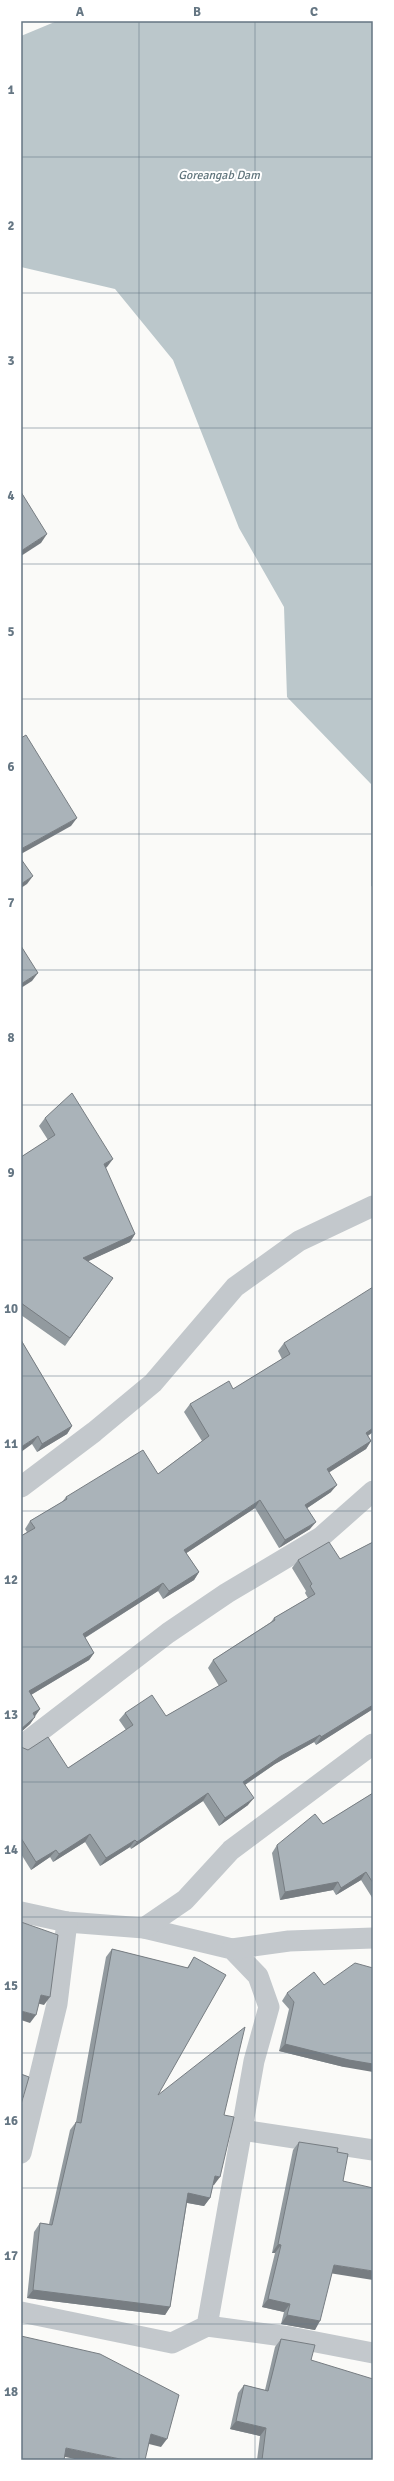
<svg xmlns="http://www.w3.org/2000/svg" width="394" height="2481" font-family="Signika,sans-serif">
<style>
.water{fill:#bbc7cb}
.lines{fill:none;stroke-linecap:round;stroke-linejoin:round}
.service{stroke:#c3c8cc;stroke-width:21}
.wall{fill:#929a9f}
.shaded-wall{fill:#777d82}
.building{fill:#aab3b9;stroke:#777d82}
.grid{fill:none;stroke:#657683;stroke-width:1;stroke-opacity:0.55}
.labels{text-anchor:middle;stroke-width:4;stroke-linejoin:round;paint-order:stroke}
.water-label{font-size:12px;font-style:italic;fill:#60757c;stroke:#fff}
.neatline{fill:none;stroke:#657683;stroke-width:1.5}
.grid-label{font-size:13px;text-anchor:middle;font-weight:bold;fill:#657683}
</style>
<rect width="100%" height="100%" fill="#fafaf8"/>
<polygon class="water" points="57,21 373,21 373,887 371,886 371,784 287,697 284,607 239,528 173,360 115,289 21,267 21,36"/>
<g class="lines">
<g class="service">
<polyline points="21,1487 94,1432 153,1383 235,1287 299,1241 373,1206"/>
<polyline points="21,1746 168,1633 227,1593 321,1537 373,1491"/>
<polyline points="21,1912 67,1922 144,1928 232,1949 258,1976 269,2007 254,2061 207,2326 172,2343 21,2312"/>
<polyline points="144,1928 185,1900 231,1850 373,1744"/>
<polyline points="232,1949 289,1941 373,1938"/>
<polyline points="242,2130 373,2150"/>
<polyline points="21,2153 57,2004 67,1922"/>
<polyline points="207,2326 290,2337 373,2353"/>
</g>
</g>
<g class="wall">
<polygon points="45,1118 107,1167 105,1168 135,1234 130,1242 88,1261 113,1278 65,1346 21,1315 21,1157 48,1140 39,1126"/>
<polygon points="21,1340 72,1426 67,1434 37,1452 32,1444"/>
<polygon points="284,1343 373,1432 368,1436 371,1441 366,1449 329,1472 331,1492 307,1508 310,1529 279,1548 255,1508 186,1553 199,1572 194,1580 163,1599 158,1591 85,1638 94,1653 89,1660 31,1695 40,1709 30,1724 21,1732 21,1536 27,1532 25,1529 30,1521 62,1502 66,1497 158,1474 202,1441 184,1412 190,1404 233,1389 282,1359 278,1351"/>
<polygon points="373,1542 373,1709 316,1745 314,1742 275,1764 245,1785 248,1805 219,1826 203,1801 131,1849 130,1847 100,1866 85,1842 53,1862 50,1857 31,1870 21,1854 21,1747 68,1768 126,1730 119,1720 125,1713 166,1716 219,1686 208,1668 213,1660 271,1622 274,1618 308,1598 305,1593 306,1591 292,1568 298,1560 340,1559"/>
<polygon points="373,1793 373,1899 361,1880 336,1895 333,1890 280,1900 272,1853 277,1845 323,1824"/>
<polygon points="112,1949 187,1968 194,1957 158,2095 224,2115 214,2185 213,2185 210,2198 204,2206 187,2203 170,2307 165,2315 27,2298 34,2232 40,2223 49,2224 70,2130 76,2122 106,1957"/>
<polygon points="287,1993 344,2067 279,2051 289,2009 282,2001"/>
<polygon points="299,2142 337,2152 343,2181 332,2273 315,2330 281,2324 284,2312 262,2307 275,2253 272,2253 293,2150"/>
<polygon points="281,2339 311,2360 373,2460 257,2460 260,2436 230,2429 238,2393 244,2385 265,2390 275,2347"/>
</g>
<g class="shaded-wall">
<polygon points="47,534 41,543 21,556 21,551"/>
<polygon points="77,818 71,826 21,854 21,849"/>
<polygon points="33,876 27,884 21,888 21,884"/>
<polygon points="38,973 32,981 21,988 21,984"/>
<polygon points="113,1159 107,1167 98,1172 104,1164"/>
<polygon points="135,1234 130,1242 78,1266 83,1258"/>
<polygon points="72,1426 67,1434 37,1452 42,1444"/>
<polygon points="373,1428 373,1432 360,1440 366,1433"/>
<polygon points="38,1436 32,1444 21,1452 21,1447"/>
<polygon points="371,1441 366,1449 322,1477 327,1469"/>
<polygon points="337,1485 331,1492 300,1513 305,1505"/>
<polygon points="260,1500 255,1508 179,1558 184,1550"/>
<polygon points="316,1522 310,1529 279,1548 285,1540"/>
<polygon points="199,1572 194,1580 163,1599 169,1591"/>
<polygon points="163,1583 158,1591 78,1642 83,1634"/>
<polygon points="94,1653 89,1660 24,1699 29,1691"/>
<polygon points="373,1705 373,1709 316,1745 321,1737"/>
<polygon points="40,1709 34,1717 33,1713"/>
<polygon points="35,1717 30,1724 21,1732 21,1729"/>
<polygon points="320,1735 314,1742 275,1764 237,1790 243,1782 281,1756"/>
<polygon points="208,1793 203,1801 131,1849 137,1842"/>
<polygon points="254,1798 248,1805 219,1826 225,1818"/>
<polygon points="90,1834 85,1842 53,1862 59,1854"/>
<polygon points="135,1840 130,1847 100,1866 106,1858"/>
<polygon points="56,1850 50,1857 31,1870 36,1862"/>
<polygon points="366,1872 361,1880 336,1895 341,1888"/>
<polygon points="338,1882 333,1890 280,1900 285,1892"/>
<polygon points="41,1995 50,1997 44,2005 36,2003"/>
<polygon points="21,2011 36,2015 30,2023 21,2020"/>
<polygon points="285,2044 373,2064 373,2072 344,2067 279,2051"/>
<polygon points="215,2176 220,2177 214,2185 209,2184"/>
<polygon points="188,2193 210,2198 204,2206 183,2202"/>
<polygon points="278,2244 281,2245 275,2253 272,2253"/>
<polygon points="334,2265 373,2271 373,2280 329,2273"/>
<polygon points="33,2290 170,2307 165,2315 27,2298"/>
<polygon points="268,2299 290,2304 284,2312 262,2307"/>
<polygon points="287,2315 320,2321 315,2330 281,2324"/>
<polygon points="236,2421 266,2428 260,2436 230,2429"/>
<polygon points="151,2434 167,2439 161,2447 145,2443"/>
<polygon points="66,2448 125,2460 79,2460 61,2456"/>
</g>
<g class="building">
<polygon points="21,492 47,534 21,551"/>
<polygon points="26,735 77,818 21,849 21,738"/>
<polygon points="21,859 33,876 21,884"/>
<polygon points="21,946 38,973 21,984"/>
<polygon points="72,1093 113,1159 104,1164 135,1234 83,1258 113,1278 70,1338 21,1303 21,1157 55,1135 45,1118"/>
<polygon points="373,1287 373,1428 366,1433 371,1441 327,1469 337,1485 305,1505 316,1522 285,1540 260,1500 184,1550 199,1572 169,1591 163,1583 83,1634 94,1653 29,1691 40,1709 33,1713 35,1717 21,1729 21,1536 35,1528 30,1521 67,1499 66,1497 143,1450 158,1474 209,1436 190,1404 229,1381 233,1389 290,1354 284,1343"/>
<polygon points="21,1340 72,1426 42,1444 38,1436 21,1447"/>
<polygon points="329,1542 340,1559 373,1542 373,1705 321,1737 320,1735 281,1756 243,1782 254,1798 225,1818 208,1793 137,1842 135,1840 106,1858 90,1834 59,1854 56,1850 36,1862 21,1838 21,1747 28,1750 48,1737 68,1768 133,1725 125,1713 152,1695 166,1716 227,1681 213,1660 275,1620 274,1618 315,1594 310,1586 312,1584 298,1560"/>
<polygon points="373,1793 373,1883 366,1872 341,1888 338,1882 285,1892 277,1845 315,1814 323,1824"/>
<polygon points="21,1922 58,1935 50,1997 41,1995 36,2015 21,2011"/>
<polygon points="112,1949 188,1968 194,1957 226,1975 158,2095 245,2027 224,2115 234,2117 220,2177 215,2176 210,2198 188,2193 170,2307 33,2290 40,2223 52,2225 76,2122 81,2123"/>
<polygon points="355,1963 373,1968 373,2064 349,2060 285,2044 294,2002 287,1993 314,1972 324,1985"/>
<polygon points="21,2074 29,2077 21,2105"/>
<polygon points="299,2142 338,2148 337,2152 348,2154 343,2181 373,2188 373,2271 334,2265 320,2321 287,2315 290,2304 268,2299 281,2245 278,2244"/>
<polygon points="21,2336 100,2354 179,2395 167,2439 151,2434 145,2460 125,2460 66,2448 64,2460 21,2460"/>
<polygon points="281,2339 315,2345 311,2360 373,2379 373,2460 262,2460 266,2428 236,2421 244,2385 268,2391"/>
</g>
<path class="grid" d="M139,21V2460M255,21V2460M21,157H373M21,293H373M21,428H373M21,564H373M21,699H373M21,834H373M21,970H373M21,1105H373M21,1240H373M21,1376H373M21,1511H373M21,1647H373M21,1782H373M21,1917H373M21,2053H373M21,2188H373M21,2324H373"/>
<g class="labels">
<g class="water-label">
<text x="219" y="179">Goreangab Dam</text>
</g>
</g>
<rect width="394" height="2481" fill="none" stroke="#ffffff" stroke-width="44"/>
<rect x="22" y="22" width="350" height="2437" class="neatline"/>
<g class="grid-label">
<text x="80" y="16">A</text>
<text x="197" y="16">B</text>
<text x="314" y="16">C</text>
<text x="11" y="94">1</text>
<text x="11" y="230">2</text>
<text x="11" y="365">3</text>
<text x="11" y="500">4</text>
<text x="11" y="636">5</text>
<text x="11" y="771">6</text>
<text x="11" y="907">7</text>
<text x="11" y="1042">8</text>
<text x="11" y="1177">9</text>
<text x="11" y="1313">10</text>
<text x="11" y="1448">11</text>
<text x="11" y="1584">12</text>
<text x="11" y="1719">13</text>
<text x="11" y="1854">14</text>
<text x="11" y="1990">15</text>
<text x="11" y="2125">16</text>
<text x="11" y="2260">17</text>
<text x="11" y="2396">18</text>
</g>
</svg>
